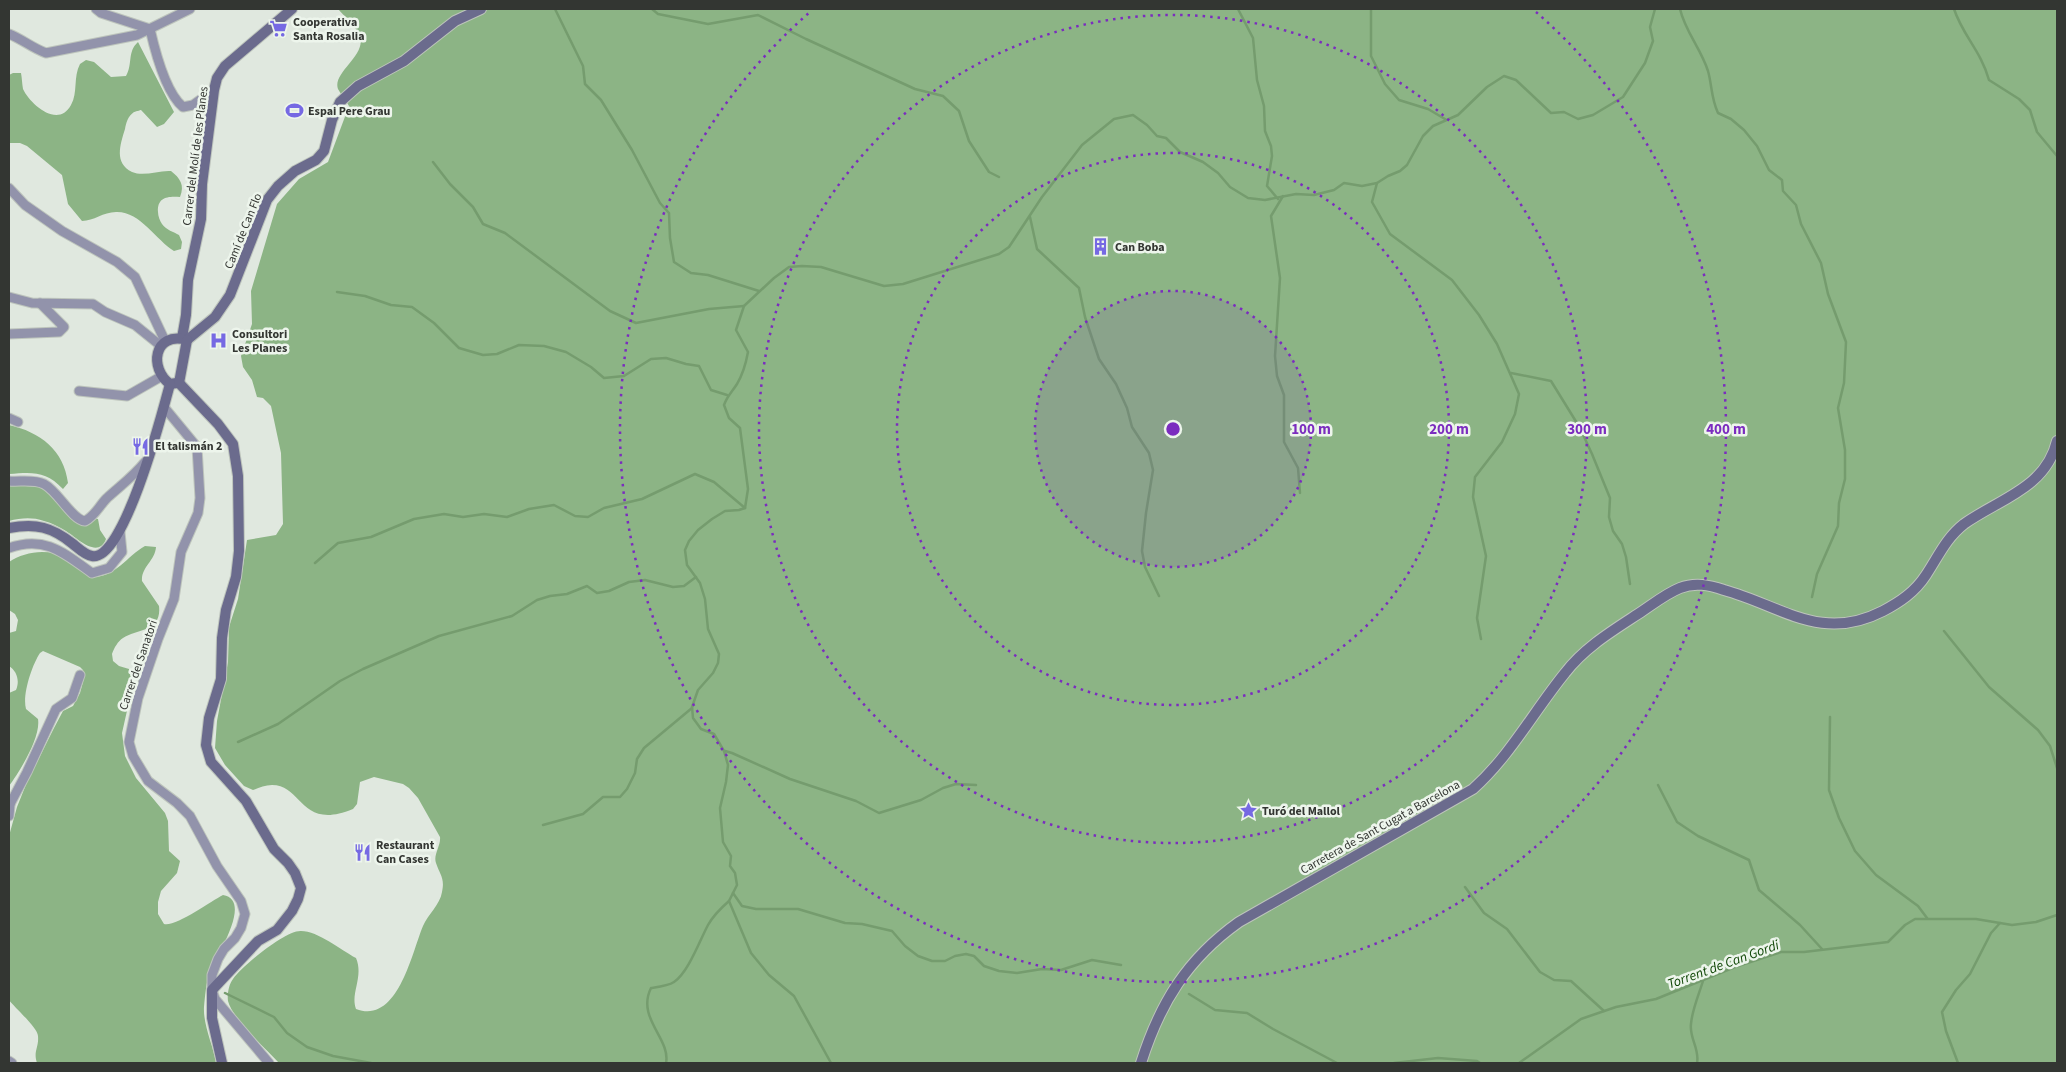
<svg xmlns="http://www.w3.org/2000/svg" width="2066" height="1072" font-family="'Source Sans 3',sans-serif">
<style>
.forest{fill:#8cb485}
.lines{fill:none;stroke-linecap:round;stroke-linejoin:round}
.stream{stroke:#759c6e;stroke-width:2.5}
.street-casing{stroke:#bdc4bc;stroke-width:11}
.secondary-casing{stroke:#bdc4bc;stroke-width:12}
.street{stroke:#9293ab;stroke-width:9}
.secondary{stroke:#6b6b8d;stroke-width:10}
.ring{fill:none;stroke:#7b2cbf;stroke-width:2.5;stroke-dasharray:2.5 5}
.labels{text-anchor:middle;stroke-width:5;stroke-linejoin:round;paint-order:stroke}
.poi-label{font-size:12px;font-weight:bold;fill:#333632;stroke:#edf5ec;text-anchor:start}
.street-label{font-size:12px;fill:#333632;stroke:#edf5ec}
.water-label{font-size:14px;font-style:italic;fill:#104706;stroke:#edf5ec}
.centre{fill:#7b2cbf;stroke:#edf5ec;stroke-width:2.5}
.ring-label{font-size:15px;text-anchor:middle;font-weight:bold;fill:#7b2cbf;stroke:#edf5ec;stroke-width:5;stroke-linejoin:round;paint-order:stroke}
</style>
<rect width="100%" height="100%" fill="#e0e8df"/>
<g class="forest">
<path d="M338,9H2057V1063H279C266,1049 232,1018 228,1001C227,994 229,984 233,979C242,966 286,930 301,931C318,931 341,950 356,958C364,977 350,993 356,1009C398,1025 412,952 423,926C428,914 440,905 442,892C445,878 440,875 436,863C433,855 441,846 440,837L418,798L409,788L403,784L374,777L360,782L357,804L353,809C300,831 303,785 272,785C265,785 259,788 253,790L244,786L225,765L215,748L217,721L228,662L229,627L238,599L247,540L276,535L283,524L281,453L271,406L263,398L257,397L252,380L243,367L241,356L252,324L251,291L277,204L299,179L328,162L349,106C346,100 341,95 338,89C332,73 366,56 360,37C356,26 345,17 338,9Z"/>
<path d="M138,42L174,112L164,124L157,127L141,110C141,110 134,112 134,112C128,116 126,123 125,129C120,145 114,163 132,172C144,177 159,170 171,171C180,178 185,185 180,197C168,196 157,197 158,212C158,216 160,221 162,224C166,230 174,232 179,235L182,242L181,249L174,251C156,240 140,211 116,212C103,212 94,221 82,221L68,204L62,175L27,146L20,143H9V75L13,73H21C22,78 22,84 23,89C30,104 58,129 71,105C78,93 73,77 80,64L86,60L94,62L111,77L126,76C133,64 127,52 138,42Z"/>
<path d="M9,425C40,432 64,450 68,483L63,489C46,471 33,472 9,474Z"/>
<path d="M9,485L42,487L45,489L70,516L98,519L100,530L106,539C98,560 76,537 66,531C59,527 52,523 44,521C32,517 21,518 9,521Z"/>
<path d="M145,546L156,547C155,561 141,567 142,581L159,606C162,632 137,629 123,638C118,641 114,648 112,654L113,661L119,666L129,669L133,684L122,733L125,756L136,778L165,813L168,821L169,851L180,861L177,873L161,891L158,902V914L164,924C176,927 211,901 223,895C254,900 215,958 210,972C206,982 205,997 204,1007C203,1025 213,1045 216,1063H37C33,1051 39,1048 38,1036C38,1028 15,1008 9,1000V836L17,807L27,782L54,728L63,711L73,706L80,693L84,678L83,670L80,667L43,651L40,653C32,665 22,695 26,709L38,719C41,737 20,771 9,786V693L16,690C20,681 17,671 9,666V633L16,631L18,620L15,614L9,610V562C25,551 49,548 66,558C76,563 84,571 93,577C116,577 127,556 145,546Z"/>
</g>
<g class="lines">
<g class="stream">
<polyline points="555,9 583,66 585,84 601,100 632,150 660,203 669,213 670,238 674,262 691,273 708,275 759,291"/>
<polyline points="652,9 658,14 708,24 758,15 806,39 915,89 943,96 959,111 969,141 989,172 999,177"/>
<polyline points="1238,9 1253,38 1257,80 1264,106 1265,131 1271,146 1272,156 1267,186 1278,199"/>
<polyline points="1371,9 1371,56 1385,84 1399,100 1428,109 1445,119"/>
<path d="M1680,9C1685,31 1701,49 1708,71C1712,85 1711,98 1718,113L1731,119L1744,130L1757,146L1769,170L1782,180L1783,191L1796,205L1801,224L1821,263L1828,294L1846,342L1844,383L1838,408L1845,450V479L1839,503L1838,526L1817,574L1812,597"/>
<path d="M1954,9C1963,36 1981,51 1989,80L2019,99L2030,110L2037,132L2057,156"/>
<polyline points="433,162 450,184 473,207 483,224 505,233 610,311 636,323 709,309 744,306"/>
<polyline points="1377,183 1372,202 1390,234 1452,280 1479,315 1497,344 1519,394 1515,414 1502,442 1475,477 1473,497 1486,556 1477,618 1481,639"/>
<polyline points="1283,196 1271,216 1280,278 1275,356 1277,376 1284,395 1284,442 1298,468 1300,493"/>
<polyline points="1030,217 1037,249 1079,288 1085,317 1099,359 1116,384 1127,408 1132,427 1149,453 1153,470 1146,513 1142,551 1145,567 1159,596"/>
<polyline points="337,292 365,296 391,305 412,307 434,323 459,348 483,355 497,354 519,345 544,346 566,352 591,367 604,378 624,376 651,359 666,358 686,364 699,366 711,390 727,395"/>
<polyline points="1511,373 1551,381 1580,428 1592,454 1610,498 1609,517 1613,531 1622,544 1626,557 1630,584"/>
<polyline points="315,563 338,543 371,537 414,519 444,514 463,517 484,514 507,517 529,509 554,505 575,516 588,517 604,508 642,499 695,474 714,482 745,508"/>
<polyline points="1944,631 1989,687 2038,730 2050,746 2057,768"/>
<polyline points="1830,717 1829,790 1839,818 1855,851 1876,875 1918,906 1927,918"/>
<polyline points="238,742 278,724 340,681 363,669 439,636 512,616 537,600 550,596 567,594 587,586 597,593 609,591 629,582 645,580 673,587 684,586 696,577"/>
<polyline points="725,751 732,753 790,779 856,801 879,813 921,800 943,788 956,784 976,785"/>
<polyline points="1658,785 1677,822 1698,836 1749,860 1759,890 1800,925 1822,949"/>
<polyline points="543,825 583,814 603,797 620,797 627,789 635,773 637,759 644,748 692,708"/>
<polyline points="1465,887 1484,913 1507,929 1540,972 1554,980 1571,981 1604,1011"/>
<polyline points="733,893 742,906 756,909 798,909 845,923 862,924 892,931 905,946 918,956 932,961 945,961 955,956 966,954 974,956 984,966 999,971 1017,973 1042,969 1061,970 1092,960 1121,965"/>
<polyline points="225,993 274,1017 287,1033 307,1047 333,1056 371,1063"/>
<polyline points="1189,994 1215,1010 1247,1013 1273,1029 1337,1063"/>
<path d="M666,1063C671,1039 636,1018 651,988C658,987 668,986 674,982C688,973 700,940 708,925C713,916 721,908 729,901"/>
<path d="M831,1063L794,996L769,975L751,953L729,901L737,885L735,873L730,866L731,856L723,842L720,808L726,782L728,765L724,751L714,734L701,729L693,718L692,707L698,690L713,673L718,663L719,654L708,629L705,599L700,583L687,565L685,550L689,541L698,530L712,519L725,511L739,510L745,508L748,489L740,428L729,418L724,405C727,396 732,392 737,384C743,374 746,363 748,352L736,330L744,306L774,278L789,267L802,266L821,267L884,286L903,284L999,254L1009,247L1042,197L1082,145L1114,119L1133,115L1147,125L1157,136L1166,138L1180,152L1203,162L1218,173L1230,187L1248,198L1265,200L1296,194L1314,195L1334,190L1344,183L1362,186L1377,183L1388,176L1400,171L1407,165L1423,136L1433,126L1458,115L1487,87L1504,76L1516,80L1551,113L1564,112L1578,119L1593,115L1623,97L1645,63L1653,41L1650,27L1655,9"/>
<polyline points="1394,1063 1438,1058 1477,1061 1480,1063"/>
<polyline points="1519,1063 1581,1019 1616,1007 1656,999 1735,967 1781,952 1804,952 1888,942 1905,925 1915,919 1976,919 2012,925 2036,922 2057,915"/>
<path d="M1697,1063C1700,1049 1689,1038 1691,1024C1692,1010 1699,994 1703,981"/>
<polyline points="1958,1063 1946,1031 1942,1012 1956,990 1970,974 1991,933 2000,923"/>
</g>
<defs>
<g id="street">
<polyline points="96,9 101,13 150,29"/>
<path d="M150,29C155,51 166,93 183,107L193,105L214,90"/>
<path d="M9,34C22,39 32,48 46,53L137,35L190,9"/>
<polyline points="9,188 25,205 62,231 117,262 135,277 165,341"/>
<polyline points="9,297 32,303 93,304 105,312 135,325 161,346"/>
<polyline points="9,334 59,332 64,327 40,303"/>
<polyline points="79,391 127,396 162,376"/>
<polyline points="164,407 197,447 200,498 198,513 181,552 174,599 158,639 138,698 129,742 133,756 148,781 177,803 190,816 217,866 241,901 245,914 241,928 235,938 224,949 218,959 212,975 212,990 215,999 269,1063"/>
<polyline points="9,418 18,422"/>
<path d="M9,481C20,482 34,479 44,484C58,491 72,520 85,521C95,516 99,506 107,498C120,486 134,476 145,462"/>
<path d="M9,548C45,535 64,553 92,573L109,568L122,552L120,532"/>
<polyline points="9,806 27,772 56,709 72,698 80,675"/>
<polyline points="9,816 10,805"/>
<polyline points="9,1061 12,1063"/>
</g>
<g id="secondary">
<polyline points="182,338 186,315 188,280 201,219 202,184 214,90 217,78 225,66 292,9"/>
<polyline points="187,340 215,317 230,295 267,200 278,186 295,171 316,160 324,151 332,120 340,102 358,86 404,61 455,21 481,9"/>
<path d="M177,383L170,384C149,369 153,331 187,340"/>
<polyline points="179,383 218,424 233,444 238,476 239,551 236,577 226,610 222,638 221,679 209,718 206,745 211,762 246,801 274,849 288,863 295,873 301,888 298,899 292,911 277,930 258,941 212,990 212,1018 222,1063"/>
<polyline points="179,383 187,340"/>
<path d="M9,528C36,523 52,527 73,544C78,548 85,555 92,556C124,562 163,410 170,384"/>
<path d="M1141,1063C1160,1003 1187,959 1239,922L1473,789C1510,756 1534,711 1565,673C1584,648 1612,631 1638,614C1652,605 1665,594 1680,588C1695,582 1709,585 1724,590C1782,606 1821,643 1883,611C1900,602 1915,592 1926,575C1938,557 1946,538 1964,524C1999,499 2046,488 2057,441"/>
</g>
</defs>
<use href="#street" class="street-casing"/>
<use href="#secondary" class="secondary-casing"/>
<use href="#street" class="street"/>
<use href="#secondary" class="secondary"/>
</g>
<circle cx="1173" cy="429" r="138" fill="#7b2cbf" fill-opacity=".12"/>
<g class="ring">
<circle cx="1173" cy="429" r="138"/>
<circle cx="1173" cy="429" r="276"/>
<circle cx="1173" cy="429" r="414"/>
<path d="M1536 12A553 553 0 1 1 810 12"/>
</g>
<defs>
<symbol id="supermarket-bare" viewBox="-9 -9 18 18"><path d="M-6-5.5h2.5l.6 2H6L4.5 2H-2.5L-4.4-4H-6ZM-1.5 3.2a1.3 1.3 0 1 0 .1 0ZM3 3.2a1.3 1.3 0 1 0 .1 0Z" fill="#7669e3" stroke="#edf5ec" stroke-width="2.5" paint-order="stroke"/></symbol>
<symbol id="stadium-bare" viewBox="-9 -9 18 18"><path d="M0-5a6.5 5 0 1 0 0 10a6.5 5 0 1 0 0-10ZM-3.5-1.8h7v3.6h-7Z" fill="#7669e3" stroke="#edf5ec" stroke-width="2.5" paint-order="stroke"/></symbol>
<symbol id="building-bare" viewBox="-9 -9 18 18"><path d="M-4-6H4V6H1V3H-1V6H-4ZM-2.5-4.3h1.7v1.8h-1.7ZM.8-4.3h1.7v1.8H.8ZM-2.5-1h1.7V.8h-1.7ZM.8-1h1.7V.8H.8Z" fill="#7669e3" stroke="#edf5ec" stroke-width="2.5" paint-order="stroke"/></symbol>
<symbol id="hospital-bare" viewBox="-9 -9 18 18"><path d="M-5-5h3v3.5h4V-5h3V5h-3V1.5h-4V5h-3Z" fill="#7669e3" stroke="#edf5ec" stroke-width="2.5" paint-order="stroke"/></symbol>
<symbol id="restaurant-bare" viewBox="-9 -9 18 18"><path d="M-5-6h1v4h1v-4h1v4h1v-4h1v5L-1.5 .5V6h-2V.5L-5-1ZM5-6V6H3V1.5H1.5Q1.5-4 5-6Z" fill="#7669e3" stroke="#edf5ec" stroke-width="2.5" paint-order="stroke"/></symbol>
<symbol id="sight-bare" viewBox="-9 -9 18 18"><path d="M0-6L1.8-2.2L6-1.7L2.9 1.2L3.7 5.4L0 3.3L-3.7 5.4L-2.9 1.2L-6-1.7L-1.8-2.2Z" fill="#7669e3" stroke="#edf5ec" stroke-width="2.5" paint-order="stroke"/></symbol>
</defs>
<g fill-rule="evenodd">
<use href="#supermarket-bare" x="266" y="16" width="25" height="25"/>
<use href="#stadium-bare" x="282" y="98" width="25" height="25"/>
<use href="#building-bare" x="1088" y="234" width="25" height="25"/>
<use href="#hospital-bare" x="206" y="328" width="25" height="25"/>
<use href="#restaurant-bare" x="128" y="434" width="25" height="25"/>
<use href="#sight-bare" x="1236" y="798" width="25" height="25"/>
<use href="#restaurant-bare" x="350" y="840" width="25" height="25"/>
</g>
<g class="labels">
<g class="poi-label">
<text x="293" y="26">Cooperativa<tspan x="293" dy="14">Santa Rosalia</tspan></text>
<text x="308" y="115">Espai Pere Grau</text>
<text x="1115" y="251">Can Boba</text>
<text x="232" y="338">Consultori<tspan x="232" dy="14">Les Planes</tspan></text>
<text x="155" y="450">El talismán 2</text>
<text x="1262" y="815">Turó del Mallol</text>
<text x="376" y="849">Restaurant<tspan x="376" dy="14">Can Cases</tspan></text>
</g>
<g class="street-label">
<text transform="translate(195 156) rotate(-83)" y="4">Carrer del Molí de les Planes</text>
<text transform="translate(243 231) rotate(-68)" y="4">Camí de Can Flo</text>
<text transform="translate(138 665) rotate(-71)" y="4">Carrer del Sanatori</text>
<text transform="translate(1380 827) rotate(-29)" y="4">Carretera de Sant Cugat a Barcelona</text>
</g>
<g class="water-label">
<text transform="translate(1723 964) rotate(-20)" y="5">Torrent de Can Gordi</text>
</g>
</g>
<circle cx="1173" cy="429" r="8" class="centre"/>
<g class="ring-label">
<text x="1311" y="434">100 m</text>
<text x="1449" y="434">200 m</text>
<text x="1587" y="434">300 m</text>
<text x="1726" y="434">400 m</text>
</g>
<rect width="2066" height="1072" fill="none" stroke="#333632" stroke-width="20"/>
</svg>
